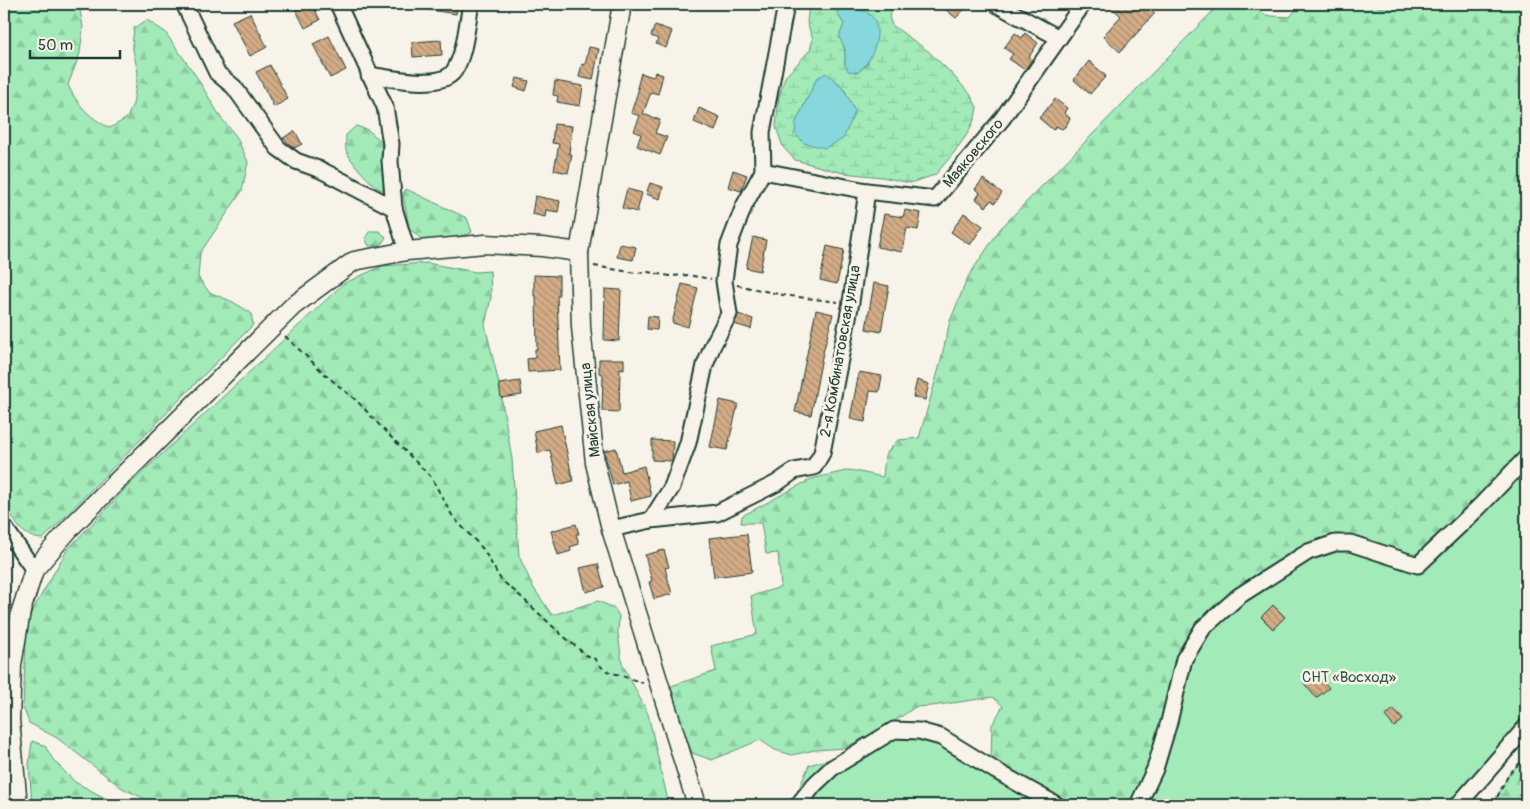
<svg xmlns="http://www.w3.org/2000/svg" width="1530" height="809" font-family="Pangolin,sans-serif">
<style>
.forest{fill:url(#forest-firs);stroke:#609476}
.wetland{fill:url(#wetland-marsh);stroke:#609476;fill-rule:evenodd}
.green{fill:#a2eab8;stroke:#609476}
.water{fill:#86d8dc;stroke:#5d9a99}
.building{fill:url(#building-back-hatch);stroke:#1f3d34}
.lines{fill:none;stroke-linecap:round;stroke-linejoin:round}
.minor-casing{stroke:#1f3d34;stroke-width:19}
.tertiary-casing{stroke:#1f3d34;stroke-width:21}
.path{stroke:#1f3d34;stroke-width:2;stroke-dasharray:5 4;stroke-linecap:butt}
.minor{stroke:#f7f3e8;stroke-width:15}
.tertiary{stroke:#f7f3e8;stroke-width:18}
.labels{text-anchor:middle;stroke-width:5;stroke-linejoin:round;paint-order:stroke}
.street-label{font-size:15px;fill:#1f3d34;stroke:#f7f3e8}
.park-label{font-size:15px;fill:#335748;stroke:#f7f3e8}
</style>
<defs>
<pattern id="forest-firs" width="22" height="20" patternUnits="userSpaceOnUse" patternTransform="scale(1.25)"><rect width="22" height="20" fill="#a2eab8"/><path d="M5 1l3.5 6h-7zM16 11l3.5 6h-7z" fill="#8bca9f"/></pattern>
<pattern id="wetland-marsh" width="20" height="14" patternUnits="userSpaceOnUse" patternTransform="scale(1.25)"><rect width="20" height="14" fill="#a2eab8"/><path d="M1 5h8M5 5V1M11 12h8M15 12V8" fill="none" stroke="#8bca9f"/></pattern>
<pattern id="building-back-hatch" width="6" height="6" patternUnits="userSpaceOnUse" patternTransform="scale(1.25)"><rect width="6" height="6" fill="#d4ac86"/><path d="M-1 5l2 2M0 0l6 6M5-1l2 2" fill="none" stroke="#ab8d6e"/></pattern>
</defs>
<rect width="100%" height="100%" fill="#f7f3e8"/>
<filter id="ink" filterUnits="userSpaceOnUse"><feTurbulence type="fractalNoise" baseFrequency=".02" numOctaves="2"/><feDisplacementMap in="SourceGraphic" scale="10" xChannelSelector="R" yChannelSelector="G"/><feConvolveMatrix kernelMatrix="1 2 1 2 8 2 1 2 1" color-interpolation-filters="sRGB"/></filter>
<g filter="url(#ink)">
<g class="forest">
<path d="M4,4H79L83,27L80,53L68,85C77,105 91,119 110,128L127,118L133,104L138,73L132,45L134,28L147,20L165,32L196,76L221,118L236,136L248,162L242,191L200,253L198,277L209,292L233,302L251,313L253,325L43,539C20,538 15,520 4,502Z"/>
<path d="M1215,4H1228L1235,11C1256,0 1249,8 1266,15C1273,17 1283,16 1290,17L1301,4H1526V458L1138,805H1057L991,759L992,725L1003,706L993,697L932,706L915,707L898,719L845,748L815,750L792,755L775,750L760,740L712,760L692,753L684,732L671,686L716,671L711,646L757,634L751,596L781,587L778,553L766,554L761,523H741L742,516L811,479L850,470L883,477L885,455L898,440L919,438L939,368L950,321L968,277L1000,229L1213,11Z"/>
<path d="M356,126L368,130L381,141L387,187L383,190C374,189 349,160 346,150C345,146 346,139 346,135Z"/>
<polygon points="406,189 467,218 472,232 469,234 431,243 422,240 409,228 403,194"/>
<polygon points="370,231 379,231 386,237 381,245 369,246 365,238"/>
<polygon points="427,263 476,272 490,271 491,297 485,325 499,384 512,459 519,556 533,587 552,615 598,601 614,608 619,616 618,633 622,663 648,714 669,805 158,805 122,788 57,738 29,723 23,707 27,620 67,550 131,483 343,284 382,266"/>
<polygon points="32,741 45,746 54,761 75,782 118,805 32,805 29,764"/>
<polygon points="1526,756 1526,805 1493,805 1509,774"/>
</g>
<path class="wetland" d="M809,4H839L837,13L844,24L840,37L845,49V63L858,72L866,66L875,45L862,9L856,4H894L889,17L892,25L928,51L949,71L970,94L977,107L975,118L968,133L953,154L935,175L910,183L882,177L843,173L795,160L783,147L776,127L779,96L785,77L810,50L813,39L807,23ZM826,74L840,84L847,94L796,122L817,78Z"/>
<g class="green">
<polygon points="1526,458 1526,727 1458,805 1138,805 1184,659 1239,596 1335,543 1418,564"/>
<polygon points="894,730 919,731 1057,805 792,805 809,765 837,757"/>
</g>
<g class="water">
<path d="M839,4H856C861,9 870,14 874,19C883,36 871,62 858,72L848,71L845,63V49L839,37L844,24L837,13Z"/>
<path d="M826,73C843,86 847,93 855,112L843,139L825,148L804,143L795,134L796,122L817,78Z"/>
</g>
<g class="building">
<polygon points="293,4 312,4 320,20 305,28"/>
<polygon points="424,4 458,4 456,14 424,9"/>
<polygon points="939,4 969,4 956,18"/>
<polygon points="1108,4 1145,4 1155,13 1120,52 1103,36 1121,16"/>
<polygon points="250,13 267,47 250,56 232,21"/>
<polygon points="655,25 672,31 666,48 656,44 658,39 651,36"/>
<polygon points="1015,33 1022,38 1025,33 1038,43 1029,57 1032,59 1025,70 1009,59 1013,54 1004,48"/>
<polygon points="329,36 346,70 330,78 313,44"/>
<polygon points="441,40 442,55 413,57 412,42"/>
<polygon points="589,47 599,49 593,80 579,77 582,64 585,65"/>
<polygon points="1089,61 1106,76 1090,94 1074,80"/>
<polygon points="270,65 288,99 274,107 256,72"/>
<polygon points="655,72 663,75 658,94 651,92 643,114 660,120 655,133 667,137 660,155 637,146 641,134 634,131 640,116 631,113 639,88 637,88 641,73 653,77"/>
<polygon points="517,78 529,81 526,91 514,87"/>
<polygon points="555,81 583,86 580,106 557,102 558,96 553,95"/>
<polygon points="1055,99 1067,108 1064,113 1070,118 1066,126 1062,129 1056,126 1053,130 1039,118"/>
<polygon points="699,108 720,117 715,131 694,122"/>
<polygon points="554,124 572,126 569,154 572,154 568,173 554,170 559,144 552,143"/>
<polygon points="295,131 302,144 294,148 283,138"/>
<polygon points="733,170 747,175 741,191 728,187"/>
<polygon points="983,179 1002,193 995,203 991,200 986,207 976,199 980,193 975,189"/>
<polygon points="650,183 663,187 660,199 646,194"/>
<polygon points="627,189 642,193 637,212 622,208"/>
<polygon points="535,196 560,201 558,212 546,210 545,217 532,214"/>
<polygon points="905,210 921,213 918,230 907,228 902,252 877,247 884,214 903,217"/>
<polygon points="964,213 983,226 970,245 951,232"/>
<polygon points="753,237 766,240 760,271 746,268"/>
<polygon points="620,244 636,247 633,260 617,257"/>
<polygon points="827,246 844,250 837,284 820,280"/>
<polygon points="534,275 559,276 559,296 557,296 560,370 528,372 527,359 535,358 535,349 537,349 536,296 534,296"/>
<polygon points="874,283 889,286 881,332 866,329"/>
<polygon points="682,284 698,288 688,327 672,323"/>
<polygon points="605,289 621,290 619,341 604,340"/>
<polygon points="816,310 833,314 822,357 811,415 795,412"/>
<polygon points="738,314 753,319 751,329 734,324"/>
<polygon points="648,316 658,317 657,330 647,329"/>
<polygon points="599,359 624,359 624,369 620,368 619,412 602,411 603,374 599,373"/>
<polygon points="859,372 882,376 879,392 870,391 865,422 850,419"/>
<polygon points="917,380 929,384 925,400 913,397"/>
<polygon points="520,381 522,395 501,398 499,384"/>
<polygon points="720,400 738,404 727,450 710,447"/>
<polygon points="561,425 573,481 558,485 550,450 538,453 534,431"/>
<polygon points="652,440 673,441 672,461 652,460"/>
<polygon points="616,448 622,472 644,466 651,496 631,501 627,481 613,485 604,451"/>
<polygon points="576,524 579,534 576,534 579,544 570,547 571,551 558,555 551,531"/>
<polygon points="747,534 752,572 714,577 709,538"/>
<polygon points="664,550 669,567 665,568 672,594 654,599 649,582 652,581 645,555"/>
<polygon points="598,564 604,587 586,592 580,568"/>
<polygon points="1273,605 1285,617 1273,629 1261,617"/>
<polygon points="1316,672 1329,688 1316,698 1303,682"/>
<polygon points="1394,709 1403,720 1394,727 1385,716"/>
</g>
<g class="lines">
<defs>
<g id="minor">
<polyline points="184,4 217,73 234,87 278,148 296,161 321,170 394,208"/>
<polyline points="338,4 385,107 391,144 390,161 394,208 407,251"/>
<polyline points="996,4 1059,38"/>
<path d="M369,75C389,78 441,90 454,71C465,55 467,23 471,4"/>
<polyline points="763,171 867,191 935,199 1002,119 1083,4"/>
<polyline points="651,520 672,487 688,443 705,365 713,345 729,314 724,281 729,245 744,206 763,171 762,132 785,10 787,4"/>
<polyline points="4,527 34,570"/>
<polyline points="611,529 651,520 717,513 777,483 794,471 814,467 822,453 851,302 867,191"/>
<polyline points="798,805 814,785 832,768 894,730 919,731 941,737 996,771 1057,805"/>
<polyline points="1138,805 1155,769 1169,722 1184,659 1203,628 1239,596 1308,552 1335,543 1350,543 1418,565 1480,506 1526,458"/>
<polyline points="1458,805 1526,727"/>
</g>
<g id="tertiary">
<polyline points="622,4 579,252 581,327 595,463 611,529 697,805"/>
<polyline points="18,805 10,720 12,665 21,611 34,570 72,526 293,306 354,261 407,251 485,244 542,247 579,252"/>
</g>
</defs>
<use href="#minor" class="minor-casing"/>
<use href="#tertiary" class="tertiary-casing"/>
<g class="path">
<polyline points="594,266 636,273 648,272 670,276 687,275 711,279"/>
<polyline points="737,285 783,295 838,302"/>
<polyline points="285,336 327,376 357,401 385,431 431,477 453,517 483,549 501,580 517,593 562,635 586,655 595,659 604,670 643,683"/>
<polyline points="1493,805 1509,774 1526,757"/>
</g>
<use href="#minor" class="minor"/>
<use href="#tertiary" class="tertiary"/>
</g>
</g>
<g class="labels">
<g class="street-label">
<text transform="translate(973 153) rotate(-50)" y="5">Маяковского</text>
<text transform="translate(840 351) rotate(-80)" y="5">2-я Комбинатовская улица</text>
<text transform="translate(590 410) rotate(-96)" y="5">Майская улица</text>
</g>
<g class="park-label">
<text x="1349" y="682">СНТ «Восход»</text>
</g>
</g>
<rect width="1530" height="809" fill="none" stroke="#f7f3e8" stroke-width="20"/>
<rect x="10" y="10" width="1510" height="789" fill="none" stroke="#1f3d34" stroke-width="2" filter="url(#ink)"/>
<path d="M30 50v8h90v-8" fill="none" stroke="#1f3d34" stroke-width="2.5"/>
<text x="38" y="50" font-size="15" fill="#1f3d34" stroke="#f7f3e8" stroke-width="4" paint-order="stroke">50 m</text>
</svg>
